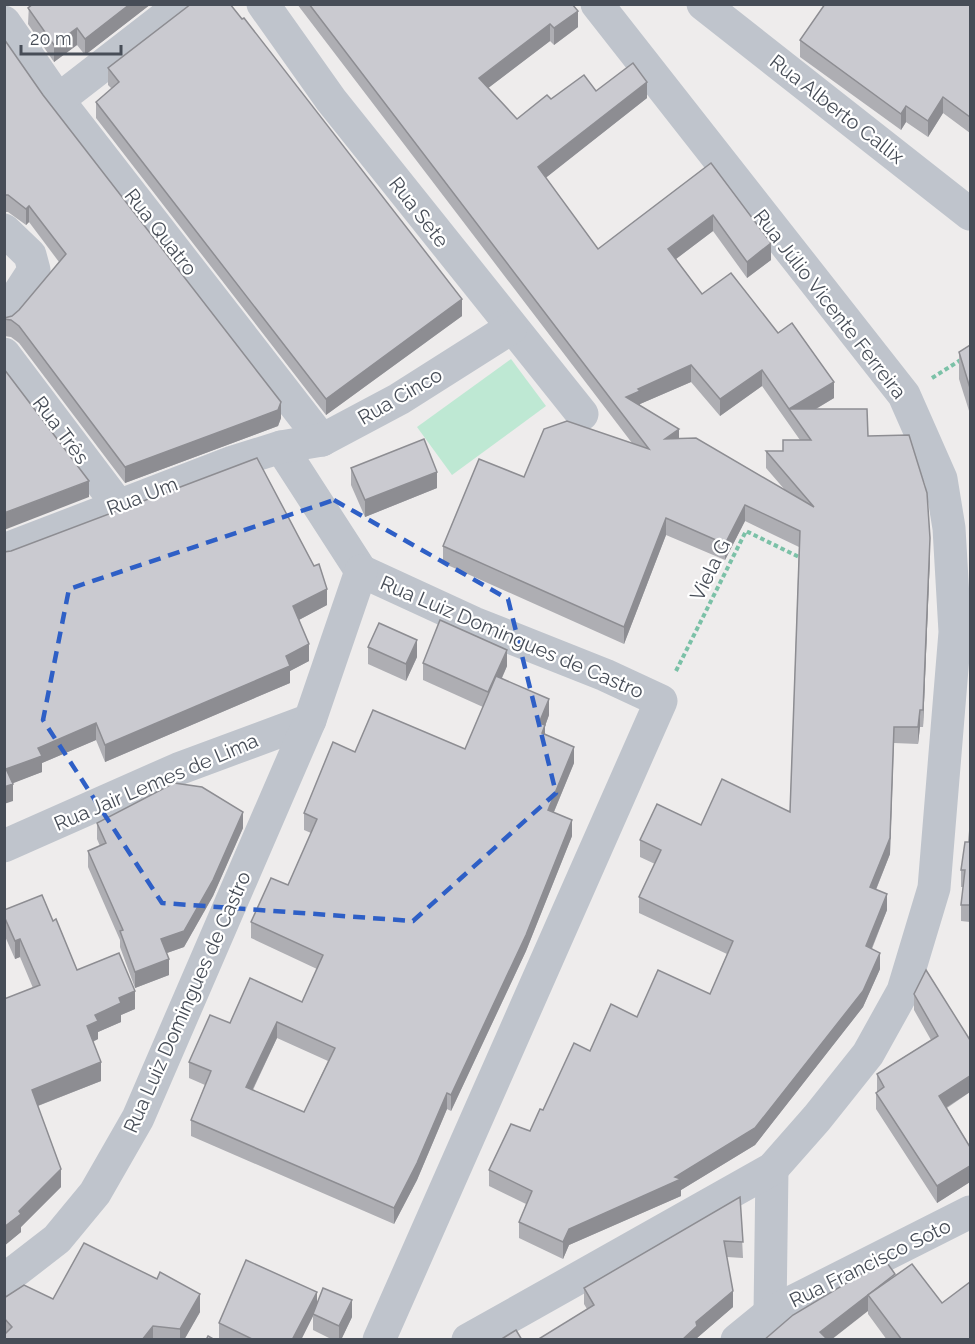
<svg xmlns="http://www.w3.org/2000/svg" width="975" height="1344" font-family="Raleway,sans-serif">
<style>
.garden{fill:#bee8d3}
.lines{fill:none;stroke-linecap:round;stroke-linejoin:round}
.path{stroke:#7bc1a7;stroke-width:4;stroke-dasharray:4.5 3;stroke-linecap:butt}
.minor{stroke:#bfc4cc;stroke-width:33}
.wall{fill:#aeaeb3;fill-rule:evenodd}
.shaded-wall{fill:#8d8d92}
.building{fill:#cacad0;stroke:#8d8d92;stroke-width:1.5;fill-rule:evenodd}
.marked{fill:none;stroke:#2e5fc6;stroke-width:4.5;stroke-dasharray:12 8;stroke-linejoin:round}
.labels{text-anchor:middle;stroke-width:4.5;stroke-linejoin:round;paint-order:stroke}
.street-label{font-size:20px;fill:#474d57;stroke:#fff}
</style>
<rect width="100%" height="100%" fill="#eeecec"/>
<polygon class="garden" points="511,359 546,406 452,475 417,427"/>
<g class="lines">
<g class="path">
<polyline points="932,378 970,354"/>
<polyline points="676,671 746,531 803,559"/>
</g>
<g class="minor">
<polyline points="263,4 331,100 582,414"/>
<polyline points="703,4 970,214"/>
<polyline points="4,22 58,100 322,440"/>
<polyline points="58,100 182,4"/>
<polyline points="4,230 30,255 34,270 4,316"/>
<polyline points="4,354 118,505"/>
<polyline points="281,447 361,571"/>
<polyline points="4,550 233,462 281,447 322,440 399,399 511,328"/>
<polyline points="361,571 474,623 605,675 661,701 379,1340"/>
<polyline points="4,846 178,769 310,720"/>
<polyline points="4,1280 57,1239 95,1193 138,1118 310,720 361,571"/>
<polyline points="770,1313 772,1169"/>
<polyline points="468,1340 772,1169 817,1118 868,1054 903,991 934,888 955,632 949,528 941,479 904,395 597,4"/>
<polyline points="737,1340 770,1313 970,1212"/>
</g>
</g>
<g class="wall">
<polygon points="29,4 151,4 85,55 77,45 54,62 28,24"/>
<path d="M297,4H572L578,27L554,45L550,41L488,88L517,119L551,99L596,91L647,98L545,178L598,249L711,163L771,260L747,278L713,231L676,259L702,294L778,333L834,398L816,409L868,436L930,555L923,727H920L918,744L894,743L890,854L876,890L887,910L872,949L880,969L863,1007L755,1145L681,1190V1196L569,1245L563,1259L519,1238V1222L526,1204L489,1186V1170L530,1131L543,1110L590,1051L637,1017L710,994L727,954L639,913V897L655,864L640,857V840L701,825L790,812L799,547L745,521L725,560L666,535L624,644L443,563V546L524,477L632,443ZM691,382L720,416L762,386L800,440L783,451H766V468L785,490L679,438L640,405V404Z"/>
<polygon points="970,4 970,133 943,113 928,137 906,122 901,130 800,57 800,40"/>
<polygon points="4,39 43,95 281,418 278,426 125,483 19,343 11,337 4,336 4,318 12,316 19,310 59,262 29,222 26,225 8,212 4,212"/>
<polygon points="108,68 462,316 326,415 96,118 96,102 112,89 108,85"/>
<polygon points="970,345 970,414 959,379 959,352"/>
<polygon points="351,468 437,488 365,517 351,485"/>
<polygon points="4,552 327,605 299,620 309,661 290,671 290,683 105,762 96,740 42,763 42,772 12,783 13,801"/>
<polygon points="368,647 417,657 406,681 368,664"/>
<path d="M423,663L507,666L502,678L549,715L545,726V734L574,763L554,812L572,836L526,951L451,1111L447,1109L417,1180L394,1224L191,1136V1120L205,1085L189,1078V1062L230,1023L302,1002L317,969L251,938V922L288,885L311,833L304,830V813L355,752L465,749L483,707L423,680ZM277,1038L328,1061L304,1112L253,1090Z"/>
<polygon points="97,823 243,828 213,896 184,947 167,953 169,975 135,988 120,947 120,940 88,867 88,851 100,846 97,839"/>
<polygon points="970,827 970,922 961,921 961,905 963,887 961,887 961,870 969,842"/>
<polygon points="4,910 53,921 77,970 135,1009 121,1015 121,1022 98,1032 98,1039 93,1042 101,1081 38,1106 61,1187 21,1227 21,1232 4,1246 4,999 33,988 20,957 15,959 4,934"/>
<polygon points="914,994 970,1040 970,1092 947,1108 970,1147 970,1182 937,1203 876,1109 876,1093 877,1092 877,1074 931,1040 914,1010"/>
<polygon points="740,1197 743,1258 727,1257 733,1307 697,1338 697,1340 587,1309 584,1304 584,1288"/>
<polygon points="895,1276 942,1303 970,1340 887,1340 868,1314 868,1311 764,1340"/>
<polygon points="4,1298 53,1299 200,1312 184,1340 4,1340"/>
<polygon points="317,1303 352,1317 341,1340 333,1340 313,1330 313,1316 301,1340 219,1340 219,1323"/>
</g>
<g class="shaded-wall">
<polygon points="130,4 151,4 85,55 85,39"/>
<polygon points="578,11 578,27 554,45 554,28"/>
<polygon points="550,24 550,41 479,95 479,78"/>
<polygon points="77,28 77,45 54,62 54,45"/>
<polygon points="647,82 647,98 538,184 538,167"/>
<polygon points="943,97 943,113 928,137 928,121"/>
<polygon points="906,106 906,122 901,130 901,114"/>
<polygon points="29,206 29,222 26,225 26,209"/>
<polygon points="713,215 713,231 668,265 668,249"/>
<polygon points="771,243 771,260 747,278 747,262"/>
<polygon points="462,299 462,316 326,415 326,399"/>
<polygon points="691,365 691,382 640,404 640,407 626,397 638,389"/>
<polygon points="762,370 762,386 720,416 720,399"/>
<polygon points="834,382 834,398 797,420 789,409 789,425 789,409"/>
<polygon points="281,402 281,418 278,426 125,483 125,467"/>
<polygon points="679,429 679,445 665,439"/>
<polygon points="437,472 437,488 365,517 365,500"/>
<polygon points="89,481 89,497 4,530 4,513"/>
<polygon points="745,505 745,521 725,560 725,544"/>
<polygon points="666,518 666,535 624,644 624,627"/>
<polygon points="930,538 930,555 923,727 923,710"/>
<polygon points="327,589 327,605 293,623 293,606"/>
<polygon points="417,640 417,657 406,681 406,664"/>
<polygon points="309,644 309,661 290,671 290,683 105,762 105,745"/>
<polygon points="507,650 507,666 488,709 488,692"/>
<polygon points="549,699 549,715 545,726 545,741 539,723"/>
<polygon points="920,710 920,727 918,744 918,727"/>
<polygon points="96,723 96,740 42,763 42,772 6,786 6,769 38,748"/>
<polygon points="894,727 890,854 870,904 870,887"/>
<polygon points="574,747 574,763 548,826 548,810"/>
<polygon points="13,784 13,801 4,804 4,787"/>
<polygon points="243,812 243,828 213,896 184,947 161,955 161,939"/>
<polygon points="572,820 572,836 526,951 451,1111 451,1095"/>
<polygon points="887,894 887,910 866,962 866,946"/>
<polygon points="20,939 20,957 15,959 15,941"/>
<polygon points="880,953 880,969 863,1007 755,1145 681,1190 681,1196 569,1245 563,1259 563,1242 569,1229 675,1177"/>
<polygon points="169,959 169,975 135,988 135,972"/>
<polygon points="135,991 135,1009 121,1015 121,1022 98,1032 98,1039 87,1044 87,1026 95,1015 119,998"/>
<polygon points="277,1022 277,1038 246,1103 246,1087"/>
<polygon points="101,1062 101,1081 32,1108 32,1090"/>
<polygon points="970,1076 970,1092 939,1112 939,1096"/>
<polygon points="447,1093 447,1109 417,1180 394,1224 394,1208"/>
<polygon points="970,1166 970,1182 937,1203 937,1186"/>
<polygon points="61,1169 61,1187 21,1227 21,1232 4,1246 4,1227"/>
<polygon points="733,1291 733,1307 697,1338 697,1340 682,1340 696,1322"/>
<polygon points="317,1292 317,1308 313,1314 313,1316 301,1340 292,1340"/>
<polygon points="200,1294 200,1312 184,1340 180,1340 180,1329"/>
<polygon points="868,1295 868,1311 831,1340 820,1340 820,1332"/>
<polygon points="352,1300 352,1317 341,1340 339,1340 339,1326"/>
<polygon points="153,1326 153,1340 142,1340"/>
</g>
<g class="building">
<polygon points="33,4 130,4 85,39 77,28 54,45 28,8"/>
<polygon points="191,4 230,4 242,19 244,18 462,299 326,399 96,102 119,82 108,68"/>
<polygon points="309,4 572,4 578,11 554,28 550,24 479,78 517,119 547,95 551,99 584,75 596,91 633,63 647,82 538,167 598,249 711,163 771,243 747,262 713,215 668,249 702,294 731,273 778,333 792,323 834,382 789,409 762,370 720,399 691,365 638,389 640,391 626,397 679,429 665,439 696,438 814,507 766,451 783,451 783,440 811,440 789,409 867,409 868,436 909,435 927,493 930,538 923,710 920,710 918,727 894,727 890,838 870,887 887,894 866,946 880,953 863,991 755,1128 675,1177 681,1179 569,1229 563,1242 519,1222 532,1191 489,1170 511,1124 530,1131 540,1109 543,1110 574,1043 590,1051 611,1004 637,1017 658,970 710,994 733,941 639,897 661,850 640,840 657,804 701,825 722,779 790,812 800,531 745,505 725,544 666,518 624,627 443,546 479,459 524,477 544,429 567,421 649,449"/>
<polygon points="825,4 970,4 970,117 943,97 928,121 906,106 901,114 800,40"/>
<polygon points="4,39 43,95 281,402 278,410 125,467 19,326 11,320 4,319 4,318 12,316 19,310 66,254 29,206 26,209 8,195 4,195"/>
<polygon points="970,345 970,388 959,352"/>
<polygon points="4,369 89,481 4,513"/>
<polygon points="424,439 437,472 365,500 351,468"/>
<polygon points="257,458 314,566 319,564 327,589 293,606 309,644 286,656 290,666 105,745 96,723 38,748 42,756 6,769 13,784 4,787 4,552 11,551"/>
<polygon points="440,620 507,650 488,692 423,663"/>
<polygon points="379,623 417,640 406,664 368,647"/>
<path d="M496,676L549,699L539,723L545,725L542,733L574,747L548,810L572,820L526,935L451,1095L447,1093L417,1163L394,1208L191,1120L211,1071L189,1062L210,1015L230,1023L250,978L302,1002L323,955L251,922L271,878L288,885L317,819L304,813L333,742L355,752L373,710L465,749ZM277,1022L335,1048L304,1112L246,1087Z"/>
<polygon points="174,783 202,787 243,812 213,880 184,931 161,939 169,959 135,972 120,931 123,930 88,851 106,843 97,823"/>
<polygon points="970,827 970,905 961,905 965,870 961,870 965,842 969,842"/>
<polygon points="42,895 53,921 56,919 77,970 119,953 135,991 119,998 121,1003 95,1015 98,1021 87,1026 101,1062 32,1090 61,1169 19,1211 21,1214 4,1227 4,999 40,985 20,939 15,941 4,916 4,910"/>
<polygon points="926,970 970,1040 970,1076 939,1096 970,1147 970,1166 937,1186 876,1093 884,1087 877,1074 938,1036 914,994"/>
<polygon points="740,1197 743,1242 724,1241 733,1291 696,1322 697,1326 682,1340 537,1340 594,1305 584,1288"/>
<polygon points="84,1243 157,1279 160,1272 200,1294 180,1329 153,1326 142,1340 4,1340 4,1335 12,1327 4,1318 4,1298 24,1285 53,1299"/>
<polygon points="246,1260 317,1292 292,1340 254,1340 219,1323"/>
<polygon points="885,1260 895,1274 820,1332 828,1340 764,1340 793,1315"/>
<polygon points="912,1264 942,1303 970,1282 970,1340 902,1340 868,1295"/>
<polygon points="323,1288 352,1300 339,1326 313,1314"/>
<polygon points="516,1330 522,1340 500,1340"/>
<polygon points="208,1336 215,1340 206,1340"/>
</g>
<path class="marked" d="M334,500L508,599L556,793L413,921L162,903L43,720L69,589Z"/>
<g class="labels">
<g class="street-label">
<text transform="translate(837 109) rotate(38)" y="7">Rua Alberto Callix</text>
<text transform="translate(419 212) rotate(52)" y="7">Rua Sete</text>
<text transform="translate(161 232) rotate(52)" y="7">Rua Quatro</text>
<text transform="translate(830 304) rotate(52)" y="7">Rua Júlio Vicente Ferreira</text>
<text transform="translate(400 396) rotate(-30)" y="7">Rua Cinco</text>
<text transform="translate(61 430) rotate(53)" y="7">Rua Três</text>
<text transform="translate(142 496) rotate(-21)" y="7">Rua Um</text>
<text transform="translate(710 570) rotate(-64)" y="7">Viela G</text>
<text transform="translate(512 637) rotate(23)" y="7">Rua Luiz Domingues de Castro</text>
<text transform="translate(156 782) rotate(-23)" y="7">Rua Jair Lemes de Lima</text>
<text transform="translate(187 1002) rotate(-66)" y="7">Rua Luiz Domingues de Castro</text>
<text transform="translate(870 1263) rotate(-26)" y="7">Rua Francisco Soto</text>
</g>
</g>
<rect width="975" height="1344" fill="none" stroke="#474d57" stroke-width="12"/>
<path d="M21 45v9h100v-9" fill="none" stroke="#474d57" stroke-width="3"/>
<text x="30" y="45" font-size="18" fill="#474d57" stroke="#ffffff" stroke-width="4.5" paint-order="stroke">20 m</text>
</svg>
